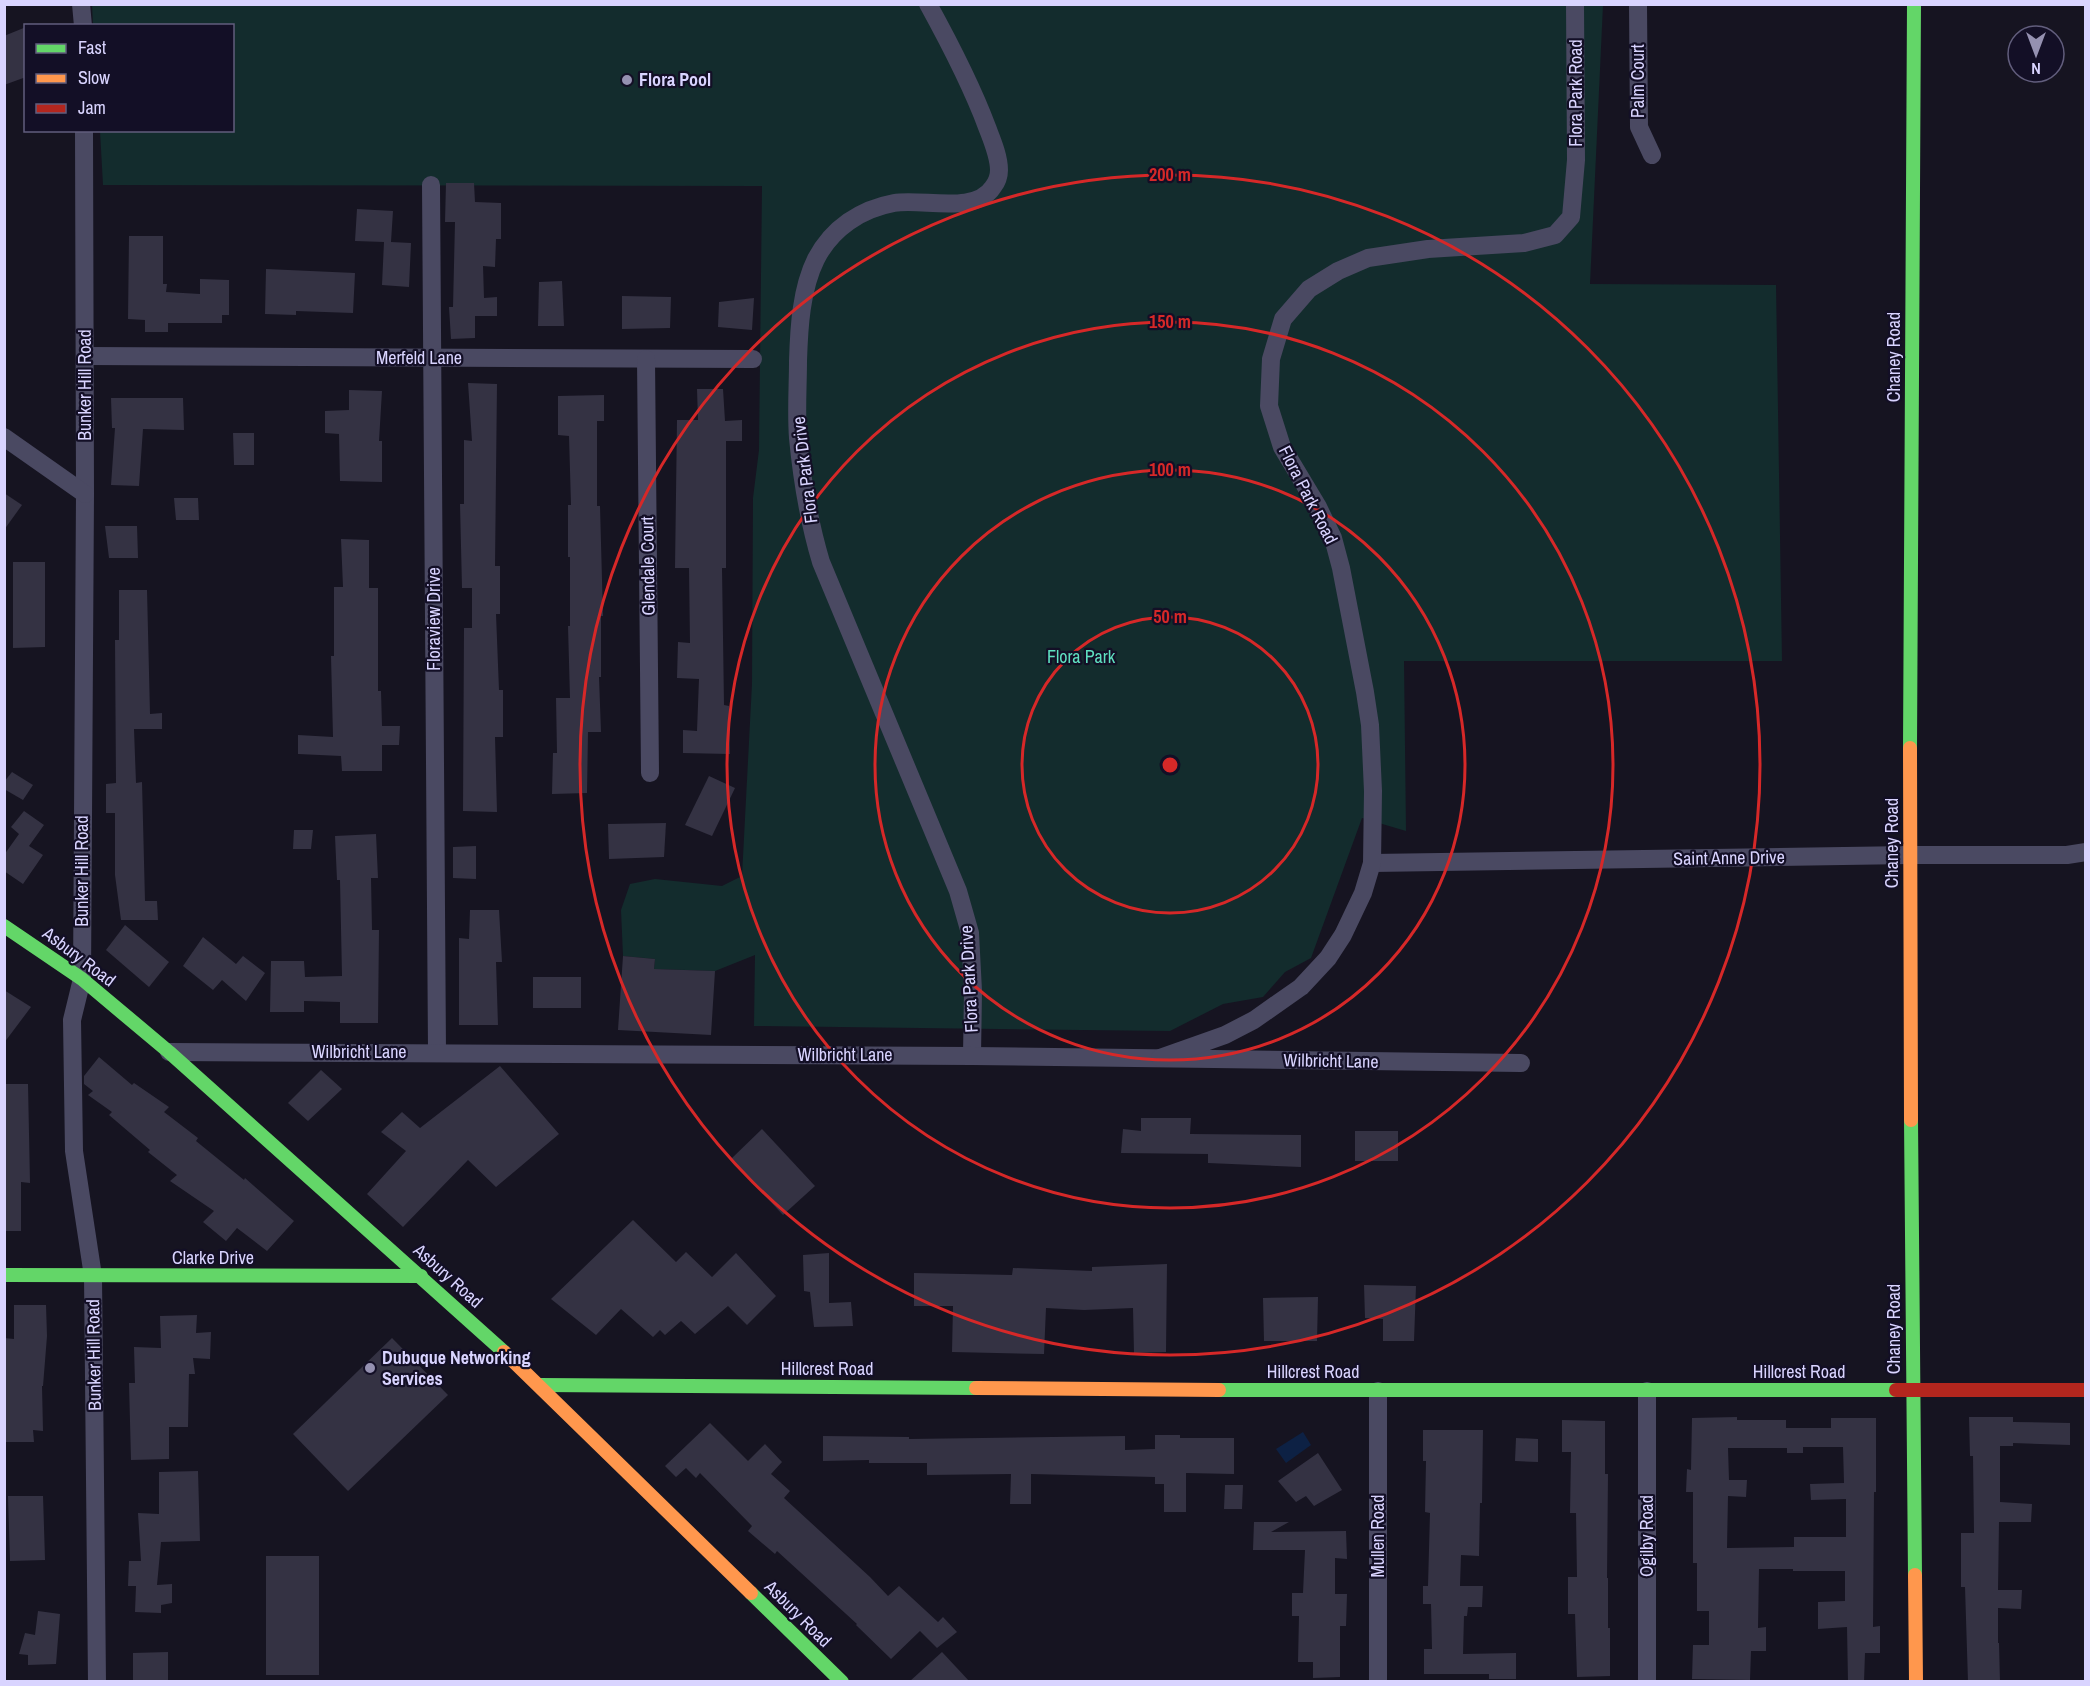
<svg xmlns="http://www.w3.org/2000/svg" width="2090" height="1686" font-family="'Archivo Narrow',sans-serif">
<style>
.green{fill:#132c2d}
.water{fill:#0d2144}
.building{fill:#343243;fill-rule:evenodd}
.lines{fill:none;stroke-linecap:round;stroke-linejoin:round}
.street{stroke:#4a4962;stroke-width:18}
.fast{stroke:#63d668;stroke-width:14}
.slow{stroke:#ff974d;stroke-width:14}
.jam{stroke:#b3261e;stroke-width:14}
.ring{fill:none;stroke:#d62828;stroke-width:3}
.poi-dot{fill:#9591b1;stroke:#130f26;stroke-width:2}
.labels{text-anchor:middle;stroke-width:4.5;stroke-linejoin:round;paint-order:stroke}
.poi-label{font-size:18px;font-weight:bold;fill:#d9d4ff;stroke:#130f26;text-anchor:start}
.street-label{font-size:18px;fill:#d9d4ff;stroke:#130f26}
.park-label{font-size:18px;fill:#5fe0c0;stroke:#130f26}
.centre{fill:#d62828;stroke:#130f26;stroke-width:3}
.ring-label{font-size:18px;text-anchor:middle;font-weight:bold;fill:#d62828;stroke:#130f26;stroke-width:4.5;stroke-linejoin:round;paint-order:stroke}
</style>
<rect width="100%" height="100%" fill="#161421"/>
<polygon class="green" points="92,5 1603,5 1590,284 1776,285 1782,661 1404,661 1406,831 1362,818 1311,958 1285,972 1263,997 1223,1004 1170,1031 754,1026 755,955 715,971 654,969 655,959 623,956 621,910 630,884 655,879 722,886 742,876 752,684 753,498 759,450 762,186 103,185 100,131 232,130 232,26 93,25"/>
<polygon class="water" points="1303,1432 1311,1445 1286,1463 1276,1449"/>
<g class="building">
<polygon points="26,27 26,77 4,85 4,36"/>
<polygon points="446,183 474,183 475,202 501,203 501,239 496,239 495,267 483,266 484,298 497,297 497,316 475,316 475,338 451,339 449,307 453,307 455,222 445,222"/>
<polygon points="357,209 393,211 391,242 411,243 409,287 382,285 384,242 355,241"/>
<polygon points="129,236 163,236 163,284 167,284 166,292 200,294 200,279 229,280 229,315 222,315 222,323 168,323 168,332 145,332 145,320 128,319"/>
<polygon points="266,269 355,273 353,313 296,311 296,315 265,314"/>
<polygon points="562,281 564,326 538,326 539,282"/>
<polygon points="622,296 671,297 670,328 622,329"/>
<polygon points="754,298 752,330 718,327 719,302"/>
<polygon points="468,383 497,384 495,566 500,566 500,614 496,614 499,690 503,690 503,737 495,737 497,812 463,811 464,628 472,628 472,588 462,588 460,504 464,504 464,440 472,441"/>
<polygon points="697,389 723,389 725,421 742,420 742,441 726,441 726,568 722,568 724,705 729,706 730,754 683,753 683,730 697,731 699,679 677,678 678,642 690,643 689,568 675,568 677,420 698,420"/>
<polygon points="349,390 382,391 379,441 382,441 382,482 340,481 339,434 325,433 325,411 349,410"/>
<polygon points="604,395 604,421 597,421 597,506 600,506 603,616 601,616 601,677 599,677 601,732 588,732 587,793 552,794 553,753 557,753 556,698 570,698 568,626 570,626 570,557 568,557 568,505 571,505 569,436 558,435 558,396"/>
<polygon points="111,398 183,398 184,430 143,429 139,486 111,485 115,428 112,428"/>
<polygon points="233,433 254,433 254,465 234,465"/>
<polygon points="4,493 22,505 4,530"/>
<polygon points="174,498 198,498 199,520 176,520"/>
<polygon points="105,526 137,526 138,558 109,558"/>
<polygon points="341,539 369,540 369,588 378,588 378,691 381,691 382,726 400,726 399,745 382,745 382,771 342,771 341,756 298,754 298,735 333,737 331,656 334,656 334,587 343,587"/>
<polygon points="13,562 45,562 45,647 13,648"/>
<polygon points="119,590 147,590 150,714 162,713 162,729 134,729 136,783 142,782 145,901 157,901 158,920 121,920 115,875 115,813 106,813 106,784 116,783 115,640 119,640"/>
<polygon points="12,772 33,785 23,800 4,789 4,782"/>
<polygon points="709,776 735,788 712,836 685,825"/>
<polygon points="24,811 44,825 29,846 43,855 23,884 4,871 4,855 19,834 11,827"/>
<polygon points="666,823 664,857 609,859 608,824"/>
<polygon points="294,830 313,830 311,849 293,849"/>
<polygon points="376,834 378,878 371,878 372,930 379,930 378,1023 340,1023 340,1002 304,1001 304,1012 270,1012 271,961 304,961 305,977 342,976 340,880 337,880 335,836"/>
<polygon points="476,846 476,879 453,878 453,847"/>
<polygon points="470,910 499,910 502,962 496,962 498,1025 459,1025 459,938 469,939"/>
<polygon points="125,925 169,962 149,987 106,950"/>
<polygon points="203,937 236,964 243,956 265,973 246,1001 222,980 213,990 183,966"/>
<polygon points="623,956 655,959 654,969 715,971 711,1035 618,1030"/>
<rect x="533" y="977" width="48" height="31"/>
<polygon points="4,990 31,1007 4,1043"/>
<polygon points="99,1057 132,1085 134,1083 169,1107 164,1112 198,1138 196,1141 244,1180 245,1178 294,1221 267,1251 237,1228 226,1241 203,1222 214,1211 170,1181 177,1175 148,1152 150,1150 109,1115 112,1112 88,1095 93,1091 84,1084 84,1076"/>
<polygon points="500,1066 559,1134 496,1187 468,1160 403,1227 367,1194 406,1151 381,1132 402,1112 420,1128"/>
<polygon points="321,1070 342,1089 308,1121 288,1103"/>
<polygon points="4,1084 28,1084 30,1183 21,1182 21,1231 4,1231"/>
<polygon points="1141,1118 1191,1118 1190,1134 1301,1135 1301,1167 1208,1163 1208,1154 1121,1153 1123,1129 1141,1131"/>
<polygon points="762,1129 815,1186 783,1215 731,1159"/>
<rect x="1355" y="1131" width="43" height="30"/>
<polygon points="633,1220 676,1262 686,1252 712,1277 736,1253 776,1296 747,1325 728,1306 695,1334 681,1321 665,1335 660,1330 653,1337 621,1309 596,1335 551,1299"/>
<polygon points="829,1253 829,1303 851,1302 853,1326 814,1327 810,1292 804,1291 803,1255"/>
<polygon points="1167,1264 1166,1352 1134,1353 1133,1308 1084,1310 1046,1308 1044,1354 952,1352 953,1306 914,1306 914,1273 1012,1275 1013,1268 1092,1271 1092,1267"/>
<polygon points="1364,1285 1416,1286 1414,1341 1383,1341 1383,1319 1365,1318"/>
<polygon points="1318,1297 1317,1341 1264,1341 1263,1298"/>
<polygon points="14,1305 46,1305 47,1336 43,1386 42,1386 43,1431 33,1430 34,1442 4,1442 4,1338 14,1339"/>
<polygon points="197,1315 196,1333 211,1332 210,1359 193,1358 195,1374 189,1374 188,1427 169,1427 169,1459 131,1460 129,1383 135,1383 134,1347 161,1348 160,1316"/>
<polygon points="392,1338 448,1395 348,1491 293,1434"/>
<path d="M1737,1417V1420H1786V1428H1831V1418H1876V1492H1874L1873,1627L1880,1626V1653H1865L1864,1682H1848L1847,1627L1818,1629V1602L1845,1601V1571H1793V1569H1759L1758,1628L1766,1627V1651H1751L1750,1680L1692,1679L1693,1645H1709V1611H1697V1563H1693V1492H1686L1687,1469L1691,1470L1692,1418ZM1803,1447H1843L1844,1483L1810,1484L1811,1500L1846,1499V1537H1794V1547L1727,1548L1728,1496L1746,1497L1747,1480H1729L1728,1448H1787V1453H1803Z"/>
<polygon points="1969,1417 2013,1417 2013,1422 2070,1423 2070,1445 2013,1443 2013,1446 2000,1446 2000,1502 2032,1504 2031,1522 1999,1522 1998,1590 2022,1590 2021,1609 1998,1608 1998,1643 1999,1643 2000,1682 1968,1682 1965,1587 1961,1587 1961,1533 1974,1533 1973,1456 1970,1456"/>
<polygon points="1562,1420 1605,1421 1605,1474 1608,1474 1607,1578 1608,1578 1608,1628 1610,1628 1610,1676 1577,1677 1575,1614 1568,1614 1568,1577 1577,1577 1576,1513 1570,1513 1571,1452 1562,1452"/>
<polygon points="710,1423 748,1461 765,1444 782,1462 771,1474 790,1491 784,1498 870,1577 888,1596 899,1586 938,1622 943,1617 957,1632 937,1648 920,1631 891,1659 856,1625 857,1624 777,1551 775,1554 748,1531 752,1526 700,1473 696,1478 686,1468 676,1477 665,1466"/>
<polygon points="1423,1430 1483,1430 1482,1503 1480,1503 1479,1556 1461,1555 1460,1586 1483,1586 1482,1607 1468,1607 1467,1616 1464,1616 1463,1654 1516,1653 1516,1679 1489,1679 1489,1674 1424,1674 1424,1649 1432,1649 1431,1604 1423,1604 1423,1586 1428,1586 1430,1513 1425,1512 1426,1461 1423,1461"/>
<polygon points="1155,1435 1180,1435 1180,1438 1234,1438 1234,1474 1186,1473 1186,1512 1164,1512 1164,1484 1155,1484 1155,1477 1031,1474 1031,1504 1010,1504 1011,1474 927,1475 927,1463 869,1463 869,1460 823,1461 823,1436 909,1437 909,1439 1125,1436 1125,1450 1155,1449"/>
<polygon points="1516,1438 1538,1439 1538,1462 1515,1461"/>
<polygon points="1318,1453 1342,1490 1314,1506 1306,1496 1296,1502 1278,1481"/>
<polygon points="198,1471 200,1541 161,1542 157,1585 172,1584 172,1603 161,1605 161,1613 135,1612 136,1586 128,1586 129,1561 141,1561 138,1513 159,1514 159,1472"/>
<polygon points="1225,1485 1243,1485 1242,1509 1224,1509"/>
<polygon points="8,1496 43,1496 45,1560 10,1561"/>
<polygon points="1254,1522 1289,1522 1271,1532 1346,1531 1347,1559 1335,1558 1335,1594 1347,1594 1346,1626 1340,1626 1340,1677 1313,1678 1313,1662 1298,1662 1299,1616 1292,1616 1292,1593 1303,1593 1305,1550 1253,1550"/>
<rect x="266" y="1556" width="53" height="119"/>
<polygon points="38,1611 60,1614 56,1664 28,1665 28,1655 19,1654 25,1633 35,1635"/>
<polygon points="168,1652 168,1682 133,1682 133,1653"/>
<polygon points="942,1652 970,1682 909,1682"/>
</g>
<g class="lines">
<g class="street">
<polyline points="81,4 83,26"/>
<path d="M928,4C950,44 971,84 987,127C992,140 999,156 999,170C999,176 997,182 993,187C975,215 923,198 894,203C861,209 832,228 816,259C801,289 799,328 798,361C798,386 796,412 798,438C802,480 809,522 821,562L958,891L970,933L973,991L972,1056"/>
<polyline points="1638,4 1639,127 1652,155"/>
<polyline points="84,130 85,494 82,979 72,1020 74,1151 93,1276 97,1682"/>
<polyline points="431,185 437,1052"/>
<polyline points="85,356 753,359"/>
<polyline points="646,359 650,773"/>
<polyline points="4,437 85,494"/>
<polyline points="1372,863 1909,855 2067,855 2086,852"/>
<polyline points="169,1052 972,1056 1521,1063"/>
<polyline points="1160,1058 1225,1035 1254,1020 1301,987 1328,958 1343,935 1363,893 1372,863 1373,791 1370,725 1365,692 1341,568 1333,538 1318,507 1282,447 1269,406 1271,359 1283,319 1309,289 1338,271 1368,258 1428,249 1524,243 1555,235 1571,217 1576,160 1575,4"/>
<polyline points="1647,1391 1647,1682"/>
<polyline points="1378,1682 1378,1391"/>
</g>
<g class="fast">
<polyline points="1910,748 1914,4"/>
<polyline points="4,926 82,979 169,1052 504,1352"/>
<polyline points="1911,1120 1915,1575"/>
<polyline points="4,1275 421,1276"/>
<polyline points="540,1385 976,1388"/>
<polyline points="1219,1390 1896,1390"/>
<polyline points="751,1593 842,1682"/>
</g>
<g class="slow">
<polyline points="1910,748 1911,1120"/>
<polyline points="504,1352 751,1593"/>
<polyline points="976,1388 1219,1390"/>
<polyline points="1915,1575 1916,1682"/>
</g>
<polyline class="jam" points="1896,1390 2086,1390"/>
</g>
<g class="ring">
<circle cx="1170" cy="765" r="148"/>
<circle cx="1170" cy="765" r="295"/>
<circle cx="1170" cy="765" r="443"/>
<circle cx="1170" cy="765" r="590"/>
</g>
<g class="poi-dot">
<circle cx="627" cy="80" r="6"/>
<circle cx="370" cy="1368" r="6"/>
</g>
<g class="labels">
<g class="poi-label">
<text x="639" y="86">Flora Pool</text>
<text x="382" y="1364">Dubuque Networking<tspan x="382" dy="21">Services</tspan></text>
</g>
<g class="street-label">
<text transform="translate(1638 81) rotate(-90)" y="6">Palm Court</text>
<text transform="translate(1576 93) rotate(-90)" y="6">Flora Park Road</text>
<text transform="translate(1894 357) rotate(-90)" y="6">Chaney Road</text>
<text x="419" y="364">Merfeld Lane</text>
<text transform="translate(85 385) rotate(-90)" y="6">Bunker Hill Road</text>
<text transform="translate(805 470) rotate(-97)" y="6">Flora Park Drive</text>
<text transform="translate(1308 495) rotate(63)" y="6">Flora Park Road</text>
<text transform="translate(648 566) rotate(-91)" y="6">Glendale Court</text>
<text transform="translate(434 619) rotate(-90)" y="6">Floraview Drive</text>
<text transform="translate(1892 843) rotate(-90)" y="6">Chaney Road</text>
<text transform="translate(1729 858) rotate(-1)" y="6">Saint Anne Drive</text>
<text transform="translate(82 871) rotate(-90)" y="6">Bunker Hill Road</text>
<text transform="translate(79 957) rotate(37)" y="6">Asbury Road</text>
<text transform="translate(969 979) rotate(-93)" y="6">Flora Park Drive</text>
<text x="359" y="1058">Wilbricht Lane</text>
<text x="845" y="1061">Wilbricht Lane</text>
<text transform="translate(1331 1061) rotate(1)" y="6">Wilbricht Lane</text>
<text x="213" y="1264">Clarke Drive</text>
<text transform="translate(448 1276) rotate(42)" y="6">Asbury Road</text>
<text transform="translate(1894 1329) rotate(-90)" y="6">Chaney Road</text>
<text transform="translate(94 1355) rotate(-91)" y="6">Bunker Hill Road</text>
<text x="827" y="1375">Hillcrest Road</text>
<text x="1313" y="1378">Hillcrest Road</text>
<text x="1799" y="1378">Hillcrest Road</text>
<text transform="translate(1378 1536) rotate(-90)" y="6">Mullen Road</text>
<text transform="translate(1647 1536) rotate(-90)" y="6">Ogilby Road</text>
<text transform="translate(798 1614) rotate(45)" y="6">Asbury Road</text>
</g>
<g class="park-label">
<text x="1081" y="663">Flora Park</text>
</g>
</g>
<circle cx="1170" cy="765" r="9" class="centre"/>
<g class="ring-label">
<text x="1170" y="181">200 m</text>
<text x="1170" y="328">150 m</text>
<text x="1170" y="476">100 m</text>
<text x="1170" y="623">50 m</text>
</g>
<rect width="2090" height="1686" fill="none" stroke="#d9d4ff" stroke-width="12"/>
<rect x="24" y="24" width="210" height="108" fill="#130f26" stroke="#625e7d" stroke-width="1.5"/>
<rect x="36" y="44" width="30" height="9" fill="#63d668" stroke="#625e7d" stroke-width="1.5"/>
<text x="78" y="54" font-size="18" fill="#d9d4ff">Fast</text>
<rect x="36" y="74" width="30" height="9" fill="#ff974d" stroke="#625e7d" stroke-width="1.5"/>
<text x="78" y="84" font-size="18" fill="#d9d4ff">Slow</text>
<rect x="36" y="104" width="30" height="9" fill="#b3261e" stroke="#625e7d" stroke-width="1.5"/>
<text x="78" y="114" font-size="18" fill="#d9d4ff">Jam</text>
<g transform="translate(2036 54) rotate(180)"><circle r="28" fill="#130f26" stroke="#625e7d" stroke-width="1.5"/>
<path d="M0-4.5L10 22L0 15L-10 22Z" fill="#9591b1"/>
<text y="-9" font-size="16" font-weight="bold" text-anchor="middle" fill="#d9d4ff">N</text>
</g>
</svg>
